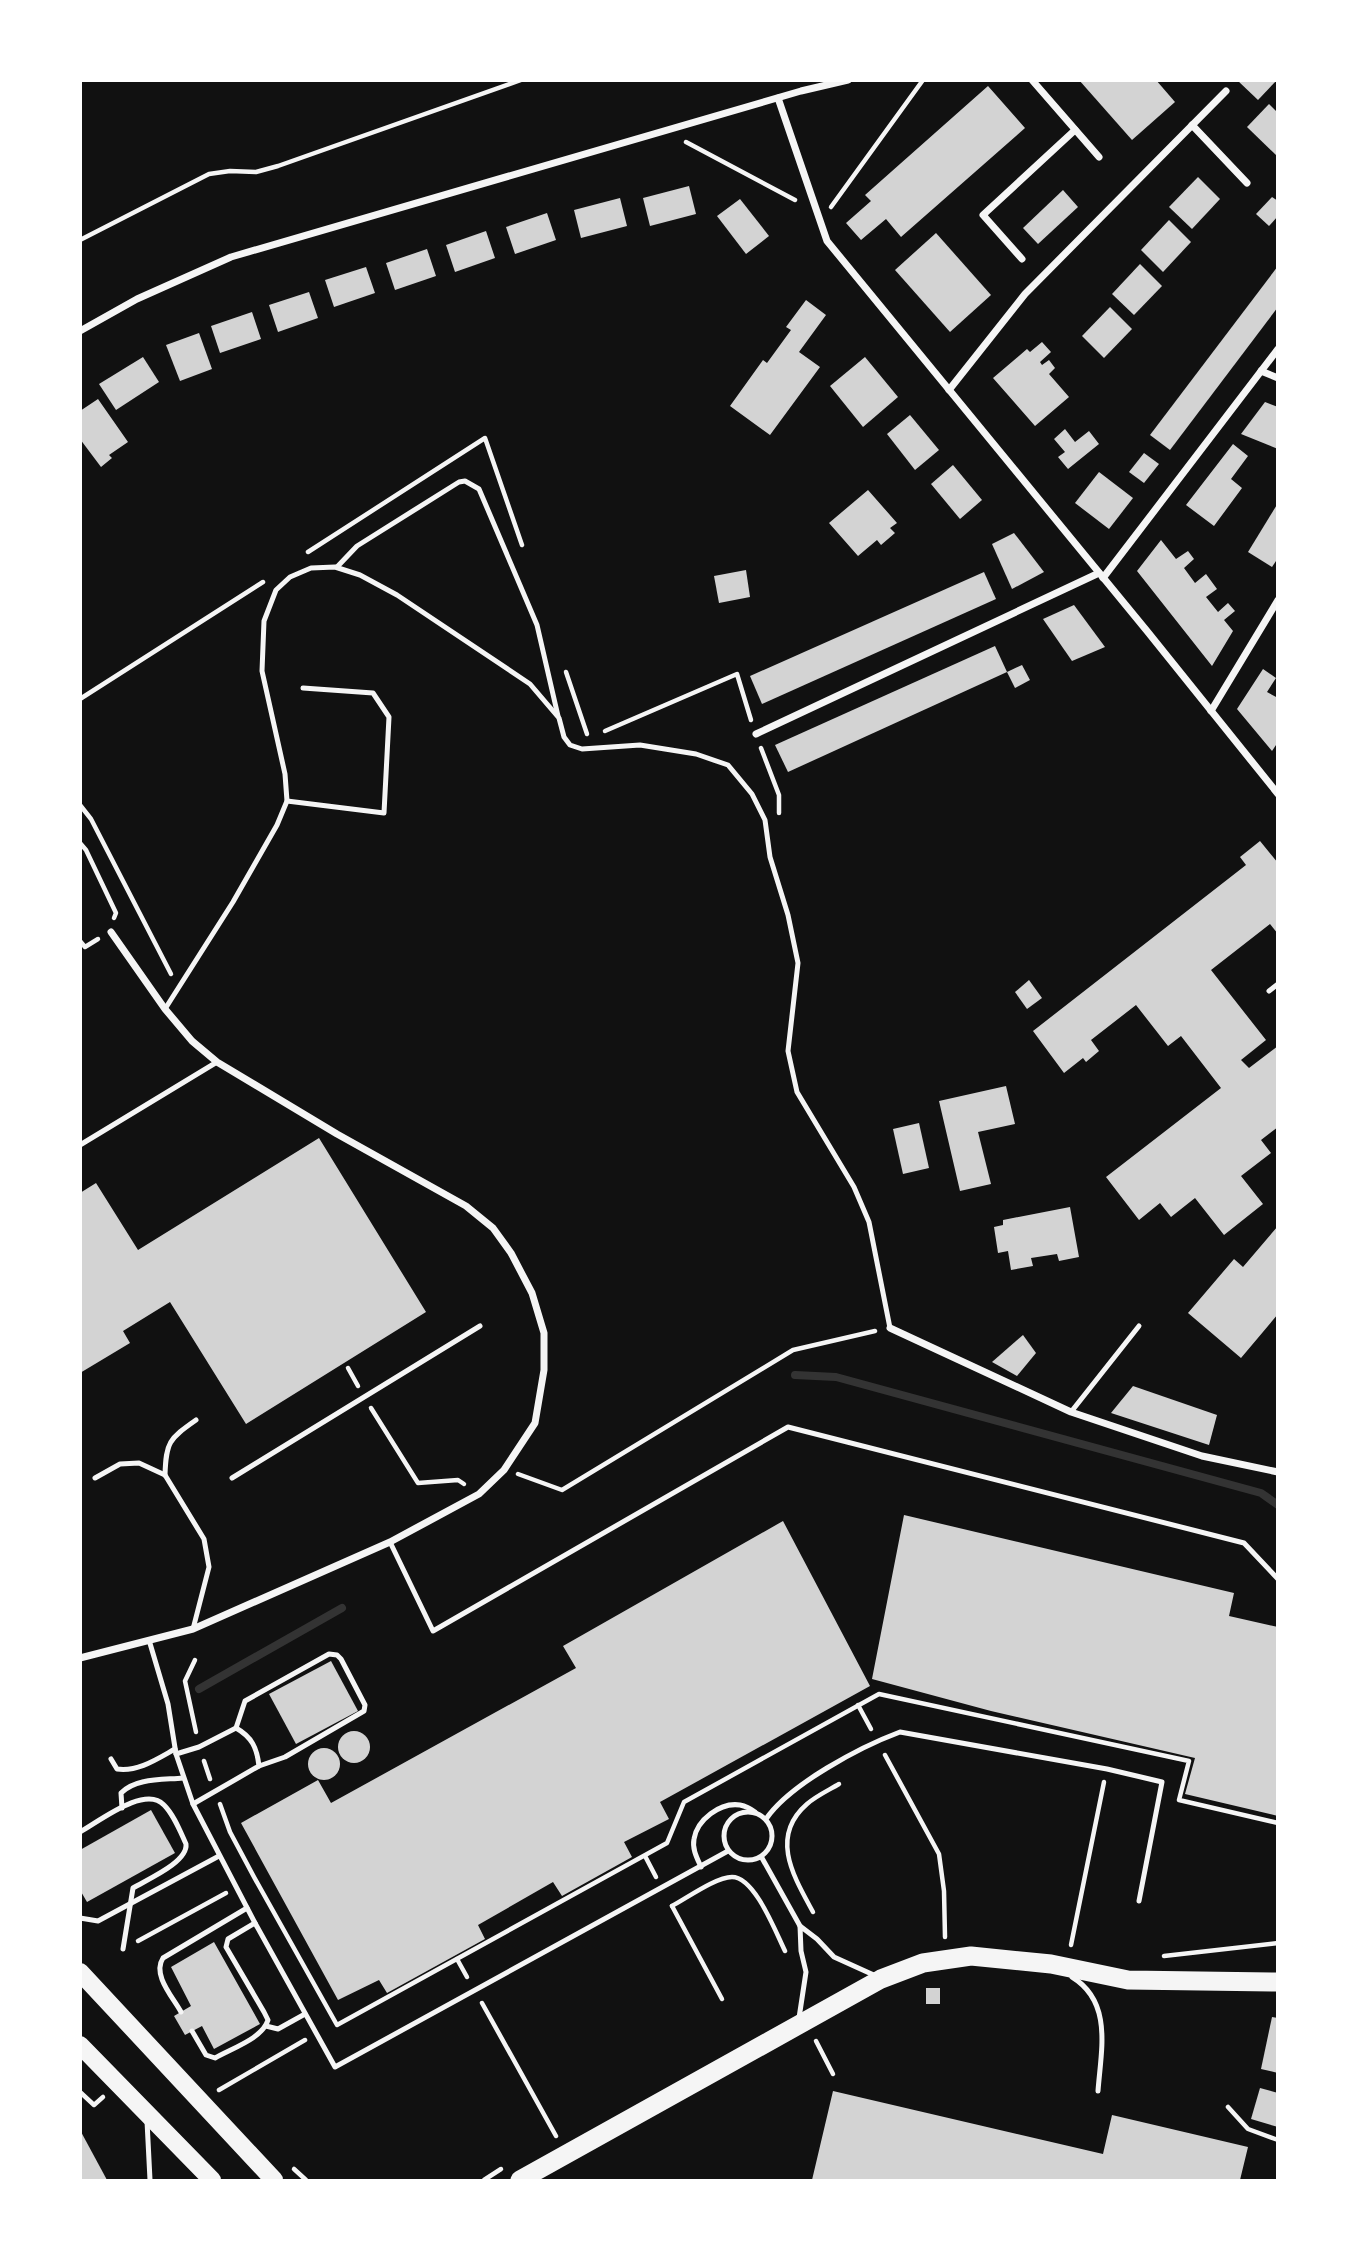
<svg xmlns="http://www.w3.org/2000/svg" width="1358" height="2261" font-family="Spectral,serif">
<style>
.lines{fill:none;stroke-linecap:round;stroke-linejoin:round}
.stream{stroke:#333;stroke-width:8}
.building{fill:#d3d3d3}
.path{stroke:#f5f5f5;stroke-width:4.5}
.service{stroke:#f5f5f5;stroke-width:5}
.minor{stroke:#f5f5f5;stroke-width:7}
.primary{stroke:#f5f5f5;stroke-width:18}
.trunk{stroke:#f5f5f5;stroke-width:19}
</style>
<rect width="100%" height="100%" fill="#111"/>
<g class="lines">
<g class="stream">
<polyline points="795,1375 836,1377 1261,1493 1278,1505"/>
<polyline points="199,1689 342,1608"/>
</g>
</g>
<g class="building">
<polygon points="1079,80 1156,80 1175,102 1132,140"/>
<polygon points="1237,80 1277,80 1258,100"/>
<polygon points="988,86 1025,128 901,237 886,219 861,240 846,223 871,201 865,195"/>
<polygon points="1269,104 1278,113 1276,155 1247,127"/>
<polygon points="1198,177 1220,199 1192,229 1169,207"/>
<polygon points="689,186 696,214 650,226 643,198"/>
<polygon points="1063,190 1078,207 1038,244 1023,228"/>
<polygon points="1272,197 1278,201 1278,216 1269,226 1256,214"/>
<polygon points="620,198 627,226 581,238 574,210"/>
<polygon points="740,199 769,236 746,254 717,216"/>
<polygon points="547,213 556,240 515,254 506,227"/>
<polygon points="1169,220 1191,242 1163,272 1141,250"/>
<polygon points="486,231 495,258 455,272 446,245"/>
<polygon points="936,233 991,295 950,332 895,270"/>
<polygon points="427,249 436,276 395,290 386,263"/>
<polygon points="1140,264 1162,286 1134,315 1112,294"/>
<polygon points="1278,266 1278,307 1170,450 1150,435"/>
<polygon points="366,267 375,293 334,307 325,280"/>
<polygon points="309,292 318,318 278,332 269,305"/>
<polygon points="806,300 826,315 799,352 820,367 770,435 730,406 763,360 767,363 791,330 786,327"/>
<polygon points="1110,307 1132,329 1104,358 1082,336"/>
<polygon points="252,312 261,339 220,353 211,326"/>
<polygon points="199,333 212,369 180,381 166,345"/>
<polygon points="1042,342 1051,352 1040,362 1042,365 1049,360 1055,368 1049,374 1069,397 1035,426 993,378 1027,349 1030,352"/>
<polygon points="143,357 159,382 116,410 99,384"/>
<polygon points="865,357 898,397 863,427 830,386"/>
<polygon points="98,399 128,442 109,455 112,458 101,467 80,439 80,411"/>
<polygon points="1265,402 1278,407 1278,449 1241,434"/>
<polygon points="910,415 939,450 915,470 887,434"/>
<polygon points="1065,429 1075,442 1089,431 1099,444 1068,469 1058,457 1065,452 1054,439"/>
<polygon points="1233,444 1248,456 1231,479 1242,488 1214,526 1186,505"/>
<polygon points="1144,453 1159,464 1144,483 1129,472"/>
<polygon points="953,465 982,500 960,519 931,484"/>
<polygon points="1099,472 1133,498 1109,529 1075,503"/>
<polygon points="868,490 897,523 890,528 895,533 881,545 877,540 858,556 829,523"/>
<polygon points="1278,503 1278,558 1272,567 1248,552"/>
<polygon points="1014,533 1044,572 1012,589 992,544"/>
<polygon points="1161,540 1176,559 1188,551 1194,559 1184,568 1195,583 1206,574 1217,589 1206,597 1218,612 1228,603 1235,611 1224,620 1233,631 1212,666 1137,571"/>
<polygon points="746,570 750,597 719,603 714,576"/>
<polygon points="984,572 996,599 762,704 750,676"/>
<polygon points="1074,605 1105,647 1072,661 1043,619"/>
<polygon points="995,646 1007,672 788,772 775,745"/>
<polygon points="1022,665 1030,680 1015,688 1007,672"/>
<polygon points="1263,669 1276,678 1267,692 1278,698 1278,742 1272,751 1237,709"/>
<polygon points="1260,841 1278,863 1278,934 1270,924 1211,970 1266,1040 1241,1060 1249,1068 1278,1046 1278,1127 1261,1140 1271,1153 1241,1176 1263,1204 1224,1235 1195,1198 1171,1217 1160,1203 1139,1220 1106,1177 1221,1088 1181,1036 1168,1046 1136,1005 1091,1040 1099,1051 1086,1062 1083,1058 1064,1073 1033,1031 1246,865 1240,857"/>
<polygon points="1029,980 1042,998 1027,1009 1015,992"/>
<polygon points="1006,1086 1015,1124 978,1132 991,1184 960,1191 939,1101"/>
<polygon points="919,1123 929,1168 903,1174 893,1129"/>
<polygon points="319,1138 426,1312 246,1424 170,1302 123,1331 130,1343 80,1373 80,1193 96,1183 138,1250"/>
<polygon points="1070,1207 1079,1257 1059,1261 1057,1254 1031,1258 1033,1266 1011,1270 1008,1251 998,1253 994,1227 1003,1225 1003,1220"/>
<polygon points="1278,1226 1278,1314 1241,1358 1188,1313 1234,1259 1243,1267"/>
<polygon points="1023,1335 1036,1353 1017,1376 992,1362"/>
<polygon points="1133,1386 1217,1415 1209,1445 1111,1413"/>
<polygon points="904,1515 1234,1593 1229,1616 1278,1627 1278,1816 1185,1794 1195,1758 991,1711 872,1679"/>
<polygon points="783,1521 870,1686 660,1802 669,1819 624,1842 632,1857 562,1896 553,1882 478,1925 485,1939 387,1993 379,1980 338,2000 241,1823 318,1780 331,1803 576,1668 563,1646"/>
<polygon points="331,1661 358,1711 296,1744 269,1694"/>
<circle cx="354" cy="1747" r="16"/>
<circle cx="324" cy="1764" r="16"/>
<polygon points="151,1810 175,1853 87,1902 80,1890 80,1850"/>
<polygon points="214,1942 260,2024 214,2049 202,2026 185,2035 174,2016 191,2006 171,1967"/>
<rect x="926" y="1988" width="14" height="16"/>
<polygon points="1272,2017 1278,2018 1278,2073 1261,2069"/>
<polygon points="1260,2088 1278,2093 1278,2127 1251,2119"/>
<polygon points="833,2091 1103,2154 1112,2115 1248,2147 1240,2180 812,2180"/>
<polygon points="80,2130 107,2180 80,2180"/>
</g>
<g class="lines">
<g class="path">
<polyline points="686,142 795,200"/>
<polyline points="831,207 923,80"/>
<polyline points="80,240 209,174 230,171 256,172 278,166 521,80"/>
<polyline points="308,552 485,438 522,545"/>
<polyline points="566,672 587,734"/>
<polyline points="80,699 263,582"/>
<polyline points="605,731 737,674 751,720"/>
<polyline points="761,748 779,795 779,813"/>
<polyline points="80,805 91,819 171,974"/>
<polyline points="80,843 86,850 116,913 114,918"/>
<polyline points="80,941 85,947 98,939"/>
<polyline points="348,1368 358,1386"/>
<polyline points="371,1408 418,1483 458,1480 464,1484"/>
<polyline points="518,1474 562,1490 793,1350 875,1331"/>
<polyline points="195,1660 185,1681 196,1732"/>
<polyline points="858,1705 871,1729"/>
<polyline points="885,1755 939,1854 944,1891 945,1937"/>
<polyline points="204,1761 210,1779"/>
<polyline points="220,1804 230,1832 254,1877 337,2025 667,1843 684,1802 879,1694 1189,1761 1179,1800 1278,1823"/>
<polyline points="645,1856 656,1877"/>
<path d="M672,1906C687,1898 716,1877 732,1877C755,1877 776,1933 785,1951"/>
<polyline points="672,1906 722,1999"/>
<path d="M813,1912C794,1877 769,1837 807,1804C816,1796 829,1790 839,1784"/>
<polyline points="138,1941 226,1893"/>
<polyline points="1071,1945 1104,1782"/>
<polyline points="1164,1956 1278,1943"/>
<polyline points="457,1959 467,1977"/>
<polyline points="482,2003 556,2136"/>
<polyline points="816,2041 833,2074"/>
<polyline points="219,2090 305,2040"/>
<polyline points="80,2092 94,2105 103,2097"/>
<polyline points="1228,2107 1248,2129 1278,2140"/>
<polyline points="294,2169 306,2180"/>
<polyline points="484,2180 501,2169"/>
</g>
<g class="service">
<polyline points="337,567 357,546 459,482 465,481 479,489 537,625 558,716"/>
<polyline points="287,801 384,813 389,717 373,693 303,688"/>
<polyline points="1269,991 1278,984"/>
<polyline points="165,1009 233,902 277,825 287,801 285,774 262,671 264,621 276,590 290,577 311,568 335,567 360,575 397,595 530,684 559,718 564,737 570,745 582,749 640,745 696,754 728,765 752,794 765,820 770,857 788,915 798,963 788,1051 797,1092 854,1187 869,1222 890,1328"/>
<polyline points="80,1145 217,1062"/>
<polyline points="1071,1412 1139,1326"/>
<path d="M165,1475C166,1442 169,1439 196,1420"/>
<polyline points="95,1478 120,1464 139,1463 165,1475 204,1539 209,1567 193,1629"/>
<polyline points="232,1478 480,1326"/>
<polyline points="390,1542 433,1631 788,1427 1244,1543 1278,1579"/>
<polyline points="149,1640 168,1704 176,1754 193,1804 255,1923 335,2067 728,1851"/>
<polyline points="236,1728 245,1701 329,1654 337,1655 341,1659 365,1705 364,1711 285,1757 259,1766"/>
<path d="M176,1754L199,1747L236,1728C252,1737 257,1748 259,1766L193,1804"/>
<path d="M111,1759L117,1769C138,1772 157,1759 175,1749"/>
<path d="M122,1808L121,1793C136,1778 162,1780 183,1778"/>
<circle cx="748" cy="1836" r="24"/>
<path d="M766,1819C790,1784 860,1747 900,1732L1107,1769L1162,1782L1139,1901"/>
<path d="M80,1832C100,1821 145,1785 164,1805C174,1815 180,1831 186,1844C188,1862 148,1879 133,1888L123,1949"/>
<polyline points="762,1858 800,1926"/>
<path d="M701,1867C697,1858 692,1849 694,1839C697,1820 720,1802 740,1805C745,1806 751,1809 755,1812"/>
<polyline points="80,1918 98,1921 219,1856"/>
<path d="M1072,1977C1113,2002 1101,2050 1098,2091"/>
<path d="M181,2012C173,1997 152,1975 163,1958L247,1908"/>
<polyline points="799,2018 806,1972 801,1951 800,1926 817,1939 834,1957 876,1976"/>
<polyline points="266,2026 278,2029 305,2014"/>
<path d="M192,2031L206,2055L215,2058C232,2048 262,2039 268,2020L264,2012L226,1947L228,1939L255,1923"/>
<polyline points="147,2121 150,2180"/>
</g>
<g class="minor">
<polyline points="1032,80 1099,157"/>
<polyline points="778,98 827,241 1147,631 1278,794"/>
<polyline points="1192,125 1247,183"/>
<polyline points="1022,259 983,215 1075,130"/>
<polyline points="80,331 137,299 231,257 801,91 848,80"/>
<polyline points="1261,371 1278,378"/>
<polyline points="949,390 1025,294 1226,91"/>
<polyline points="1103,578 1278,349"/>
<polyline points="1211,711 1278,600"/>
<polyline points="756,734 1099,573"/>
<polyline points="890,1328 1071,1412 1202,1456 1278,1472"/>
<polyline points="80,1658 193,1629 390,1542 479,1494 504,1470 535,1423 544,1370 544,1333 532,1293 511,1253 493,1228 466,1206 337,1134 217,1062 192,1041 165,1009 111,932"/>
</g>
<g class="primary">
<polyline points="80,1972 274,2180"/>
<polyline points="80,2045 212,2180"/>
</g>
<polyline class="trunk" points="520,2180 881,1979 923,1963 971,1956 1051,1964 1128,1980 1278,1982"/>
</g>
<rect width="1358" height="2261" fill="none" stroke="#ffffff" stroke-width="164"/>
</svg>
